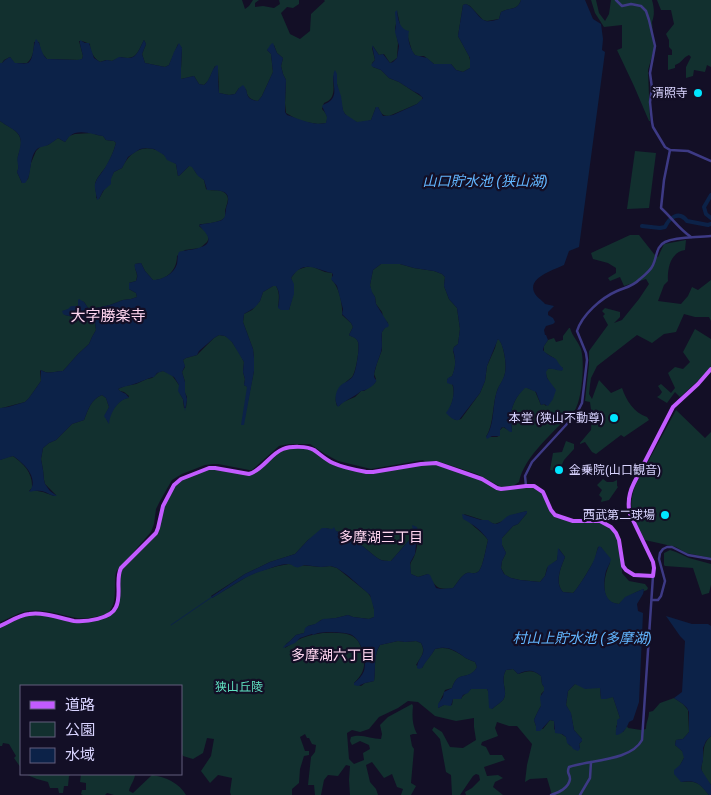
<svg xmlns="http://www.w3.org/2000/svg" width="711" height="795" font-family="Helvetica,'Noto Sans JP',sans-serif">
<style>
.green{fill:#12302f}
.water{fill:#0c2248}
.lines{fill:none;stroke-linecap:round;stroke-linejoin:round}
.stream{stroke:#0c2248;stroke-width:1}
.river{stroke:#0c2248;stroke-width:4}
.minor{stroke:#3d3a85;stroke-width:2.5}
.major{stroke:#c25bff;stroke-width:4}
.poi-dot{fill:#00e5ff;stroke:#130f26;stroke-width:2}
.labels{text-anchor:middle;stroke-width:4.5;stroke-linejoin:round;paint-order:stroke}
.poi-label{font-size:12px;fill:#d9d4ff;stroke:#130f26;text-anchor:end}
.park-label{font-size:12px;fill:#5fe0c0;stroke:#130f26}
.water-label{font-size:14px;font-style:italic;fill:#62b6ff;stroke:#130f26}
.neighbourhood-label{font-size:14px;fill:#ffd6f0;stroke:#130f26}
.quarter-label{font-size:15px;fill:#ffd6f0;stroke:#130f26}
</style>
<rect width="100%" height="100%" fill="#130f26"/>
<g class="green">
<path d="M0,0H242L245,9L249,6L253,0H259L255,3V7L263,6L274,8L280,4L279,0H299V4L293,8L287,7L281,13L290,34L300,39L310,31L311,14L325,1L324,0H521C518,11 509,7 501,12L499,19L487,21L483,20L470,6L466,4L463,5L458,36L469,56L470,60V68L463,72L456,70L451,64H434L424,56H417L415,55L412,51L406,31L402,29L400,25L397,11L396,24L395,28L398,43L397,58L390,63L384,54L379,55L373,46L372,48L375,60L372,63L373,67L381,70L389,78L399,82L422,97V100L417,104L389,116C382,116 381,113 378,107H376L371,120C358,124 351,123 343,111L337,84L333,75C333,86 337,99 324,103L322,109C326,113 329,117 326,123L318,124L300,121L286,113L285,103L286,80L283,74L281,66L283,58L277,53L274,45L267,50L271,54L273,72L262,96L258,101C250,100 247,97 246,89L239,88L235,94L229,95L219,93L218,69L215,66L208,81L204,85L199,84L194,76L181,79V68L182,48L178,44L169,65L165,67L145,63L142,54L146,44L144,40C138,51 137,61 121,57L112,61L106,60L100,62C94,58 90,52 90,44L82,41H79L83,56L82,59L80,60L47,59L41,52L39,42H34C34,50 33,58 27,63H14L10,57L4,60L2,63H0Z"/>
<path d="M591,0H596L599,13L605,21L609,14L611,0H652C654,7 655,15 652,22L654,49L648,70L650,121H649L634,86L617,50L622,48V25L604,27L595,13Z"/>
<path d="M657,0H711V67L707,65L705,72L694,70L693,76L686,78V67L691,57L689,55C682,58 682,63 675,65V68L668,70V55H672V50L669,47V40L666,34L674,24L671,10H661Z"/>
<path d="M0,121C8,127 22,131 21,144C21,148 19,152 18,156C17,162 20,166 17,172L22,183L28,179L31,163L36,151L41,146L48,145L58,138L65,142L69,136L75,134L92,133L97,135L103,136L106,140L114,141L116,143C114,151 110,159 107,165C103,172 95,178 95,186C95,190 97,193 96,198L99,199L114,172L122,168C127,156 139,145 153,149C162,151 168,159 176,164L178,176L180,175L189,166H192L196,173L204,180L206,189C212,192 219,188 225,193C231,198 226,205 225,211C225,215 227,216 223,219C220,222 205,224 200,224L199,226L206,232L208,236V240L207,242L200,248L185,250L177,256C177,270 167,280 153,280L145,271L141,263L135,264C134,271 139,272 136,281L129,283V289L136,293L137,297L131,299L123,300L110,305L96,308H88L84,302L78,300V306L63,311L65,315L95,322L96,330L92,337L89,344L78,354L63,371C55,371 49,375 41,370L40,371L41,381L29,398L25,402L2,408H0Z"/>
<polygon points="635,151 656,153 649,208 627,209"/>
<path d="M630,235H639L654,254L658,257L664,244L686,240L685,250C671,252 667,268 668,281L664,285L658,301L681,304L688,296L692,287L698,290L711,280V321L709,317H695L684,314L676,332L664,334L652,343L637,335L597,366L591,378L590,385L589,394L592,399L599,380L611,393L622,388C626,400 634,413 647,417L649,420L624,437L621,435L596,454L592,452L585,442L580,444V443L591,430L592,417L590,402L585,401L589,364V351L608,325L603,316L605,314L602,311L605,308L620,312V317L614,323L622,320L639,299L649,284L646,279L624,286L620,277L610,281L608,278L616,273V268L608,263L593,259L591,253Z"/>
<path d="M381,264H400L414,268L434,271L442,274L445,277L444,286L449,299L457,308L460,329L458,344L454,347L453,351C456,360 456,368 452,376C449,378 447,378 447,382L452,384C456,393 452,404 448,412C449,416 453,419 457,420L461,419L480,393L485,381L487,366L495,348L497,340L499,339C504,346 507,365 505,373C504,380 499,385 497,391C492,406 494,424 486,437H497L500,435V430L503,427L512,432C512,427 511,423 511,419C510,407 517,395 525,387L535,391L541,405L544,404L546,406L555,389C550,384 545,377 546,370C551,366 557,371 563,370V368L559,366L554,358L544,352V346L548,340L554,338L556,342L563,340V336L569,328H570C572,336 578,341 581,349C585,362 582,399 575,410C556,430 524,456 519,482L513,486L501,487L477,474L437,461L425,462L423,460L371,469L338,461L325,454L310,444H289L279,446L252,470H249L218,464H213L205,465L182,474L172,480L160,501L156,509L154,524L151,532L116,572C113,586 119,602 107,614C97,617 82,620 72,617C58,614 44,609 29,611C19,612 10,618 0,622V460L8,457L13,456C24,464 33,473 32,488L29,491C40,490 45,493 54,496L56,495L45,484L44,480L43,470L41,459L43,448L49,443L56,440L72,424L84,420C88,410 91,399 102,395L106,398L109,407L105,416L108,422C110,413 118,399 128,398L129,396L124,392L120,391L118,389L125,386L136,384L147,379L152,378L159,372L163,371L171,374L179,385L180,394L183,399L184,408H186L187,397L185,393V382L182,372L185,367L183,360L186,358L197,355L214,338L219,335L225,336L230,339L238,351L244,362L243,372L245,379L244,385L248,387L244,411L243,425L254,371V358L253,349L243,322L244,314L252,310L260,301L263,292L273,286H276C280,292 279,300 278,307L289,310C292,298 296,289 291,278L297,270L306,267H313L325,272L332,273V280C339,287 343,305 342,315L351,323L353,327L349,335C353,337 357,338 358,342C360,348 356,372 352,377C351,378 347,381 346,382C339,388 333,396 337,406H339L343,402L355,397L361,391H364L375,383L376,379L374,374L377,363L382,350V332L388,323L383,317L382,312L376,304L375,297L371,291L370,285L373,270Z"/>
<polygon points="695,329 711,339 711,367 701,378 680,397 675,392 667,403 657,397 660,395 662,392 658,386 661,384 671,393 675,388 668,373 675,367 683,369 690,362 683,352"/>
<path d="M676,410L705,438L711,432V558L686,553L676,547L645,540C632,520 627,506 636,484Z"/>
<polygon points="566,441 574,444 574,449 564,460 559,471 550,470 553,453 562,452"/>
<path d="M286,448H310L326,460L367,472L430,463L467,473L496,488L526,486L539,489L553,513L566,519L604,522L616,533L623,566L622,567V573L629,581L645,584L648,588L647,590L644,591V589C634,592 627,597 619,604C598,603 604,575 610,563C609,556 604,553 601,547H598C597,551 596,555 595,559C592,565 578,589 573,593L563,592C554,583 561,567 565,557L559,549L557,560L547,568L545,576L540,582L520,580L511,578L505,575L501,568L502,561L506,553L502,545V538L513,526L518,524L527,513V511L509,516L503,521L495,524L464,514C469,525 481,530 488,540C486,548 483,566 479,571C475,575 471,572 467,573C461,575 457,584 453,588C437,591 435,586 428,574L418,577L411,574C409,560 411,565 415,554C417,549 417,544 419,537L413,530L411,538L391,561C378,562 376,556 366,549C363,546 360,545 356,541L357,536L352,532C343,536 335,530 326,528L308,540L295,554L270,562L245,574L211,596L212,598L248,576L260,571L278,566L289,564L321,567L330,566L337,568L368,593L372,599L374,609V617L369,619L353,617L348,615L336,618L321,620L316,624L308,626L304,633L296,635L290,641L286,644L285,648C290,645 297,640 302,638C313,634 324,632 336,633C353,633 360,638 363,655C366,667 363,674 354,683L361,686L365,683L374,681C376,669 373,656 380,645L398,641L405,642L416,641L421,643C426,652 421,657 416,665L422,668C425,661 431,656 435,649C447,646 453,650 463,656C466,659 471,660 475,662L477,667C471,679 462,673 456,680C454,682 453,685 452,688L445,690C443,696 438,703 438,708L444,705H452L453,699H461C463,694 468,693 471,689H487L489,693V703L492,709C495,706 499,704 502,701C510,693 499,682 506,670L513,669L518,674C528,671 532,669 541,676L542,684L544,687V691L541,694V706C538,711 536,715 534,720L536,726L543,729L550,720L554,721V729L566,737L569,745L580,748L579,744L582,741V739L574,730L571,714L566,705L568,691L575,684L600,688L601,698L613,697L620,718L616,727L623,732L627,726L628,728L641,730L646,729C646,722 649,718 649,712L653,711L660,703L674,698L683,704L688,710L689,732L683,739L676,740L675,745L680,749L684,753V758L679,767L681,782C696,780 700,783 709,795H552L547,778L530,779L525,782L527,765L532,744L517,726H509L497,722L495,728L498,736L482,742L481,745L486,747L490,755H502L505,760L484,767L487,776L498,775L503,778L495,782L493,787L503,795H466L465,792L472,788L480,780L479,775L476,774L473,776L460,795H452L451,775L446,772L440,739L432,730L434,727L442,732L450,747L463,748L476,740L474,727V718L456,721L435,716L418,702L408,701L398,708L379,717L369,729L360,732L352,730L347,733L349,759L354,764L364,760L363,753L370,749L369,745L360,741L352,745L350,741L351,737C361,733 371,739 381,739L382,734L380,725L388,717L412,704L413,706C412,716 412,725 417,734H413L410,735L412,746L414,749L411,783L416,786L411,795H401L403,789L397,787L392,774L384,778L372,762L366,765L370,782L376,789L378,795H350L349,780L350,766L346,765L338,776L328,775L324,780L321,795H315L314,785H308L311,757L315,752L316,745L312,744L309,738H307L305,734L300,737L305,751H309V755L304,756L300,769L299,783L292,789V795H231L230,792L232,778L218,775L210,783L201,771L211,756L214,739L207,738L203,753L193,759L183,756L181,752V686H21V768L14,758L16,756L9,744L3,743L2,746H0V626L33,613L78,621L106,617L116,607L119,572L154,536L161,513L176,483L209,468L249,474L279,451Z"/>
<polygon points="603,479 607,482 613,482 617,480 617,486 618,487 609,500 601,502 602,498 599,495 602,490 597,485"/>
<polygon points="670,550 676,552 689,558 711,564 711,585 709,593 702,595 693,568 665,566 664,565 664,553"/>
<path d="M711,736V785C708,781 703,775 702,771C700,767 703,762 703,758C704,749 703,743 711,736Z"/>
<polygon points="25,774 72,774 69,776 68,786 64,786 63,793 59,793 58,788 50,788 48,782 37,779"/>
<path d="M81,774H135C135,780 130,785 129,791L133,793L152,775C166,777 179,783 186,795H114L107,793L105,795H83L81,794L82,790H86V783L80,782Z"/>
</g>
<g class="water">
<path d="M521,0H585L593,19L601,24L603,39L602,50L605,52L579,247L569,251L564,265C554,270 528,277 534,292C536,297 542,300 545,304L554,306L548,312V315L553,318L555,322L553,324L546,326L544,330L545,335H546L548,340L544,346L543,350C547,355 551,356 556,359C558,362 559,365 563,368V370C559,372 553,368 548,369L546,372L547,378L556,390L553,399L548,406L544,404L541,405L536,392L527,388H525C517,395 510,407 511,419C511,423 512,427 512,432H510L504,427H502L500,430V436H492L487,439L486,437C495,424 492,406 497,391C499,385 504,379 505,373C507,365 504,344 498,339L487,366L485,381L480,393L459,420C454,421 450,417 446,413C452,405 455,395 453,385L447,383V380L448,378L452,376C456,367 456,359 453,350L454,347L458,344L460,329L457,308L449,299L444,286L445,277L442,274L434,271L414,268L400,264H381L373,270L370,285L372,292L375,297L376,304L389,325L388,327L385,328L382,332C381,338 383,346 381,352C379,358 374,370 374,376C375,381 378,379 375,383C372,387 365,391 361,391C353,398 345,400 338,407C334,401 335,392 340,386C344,382 350,381 353,376C356,372 360,347 358,342C357,338 352,337 349,335L353,327L351,323L342,314L343,309L337,286L331,279L333,275L332,273C316,270 304,258 291,278L294,284V294L289,310H281L278,308C279,301 281,293 276,286H273L263,292L260,301L257,305L254,308L244,314L243,322L253,349L254,358V371L244,425H241L247,387L244,385L245,379L243,372L244,362L232,342L225,336L219,335L214,338L199,351L197,355L186,358L183,360L185,366L182,372L185,382V392L187,399L185,411L183,399L178,391L179,385L174,377L163,371L157,373L154,377C147,378 141,382 134,384C128,386 124,386 118,389L120,391L126,394L129,398C118,399 110,413 109,424L104,416L109,407L106,398L102,395C91,399 88,410 84,420L72,424L56,440L49,443L43,448L41,459L43,470L44,480L45,484L50,491L57,496C52,496 50,494 45,492C40,490 35,491 29,492C40,479 24,463 13,456C8,457 5,459 0,460V408L8,407L25,402L29,398L41,381V370C48,375 55,371 63,371L78,354L89,344L92,337L96,330L95,322L65,315L63,314L62,311L68,309L71,306H78V300L79,299L84,302L88,308H96L110,305L123,300L131,299L137,297L136,293L129,289V283L136,281C140,272 133,270 135,264L141,263L145,271L153,280C162,280 174,274 177,264C178,259 177,256 179,252C186,249 215,250 207,235C205,231 201,228 199,225C203,224 218,222 222,220C226,217 225,214 226,209C226,206 228,204 228,201C230,188 214,191 207,190L204,180L198,176L192,167L189,166L180,175L178,176L176,164L167,160L164,155L154,149L146,148L140,149L128,157L122,168L114,172L111,179V184L103,191L99,199L97,200C97,197 94,187 95,184C97,177 103,172 106,166C110,159 114,151 116,143L114,141L106,140L103,136C95,135 78,128 70,136C68,137 67,140 65,142L58,138C55,140 52,143 48,145C44,147 41,146 37,149C28,158 33,175 25,183H22L17,172C20,166 16,162 18,156C25,131 18,134 0,121V63H2L5,60L10,57L15,63C18,63 25,64 28,63C34,60 33,44 36,39C42,45 40,53 47,59L77,60L82,59L83,56L80,44V40L85,43H89L94,58L100,62L107,60L112,61L119,57C122,57 125,58 128,58C137,59 140,47 144,40L146,44L142,54L145,63L165,67L169,65L174,52L179,43L182,48L181,68V79L194,76L199,84L204,85C211,80 211,69 217,65L218,66V81L219,93L229,95L235,94L239,88L243,85C250,92 243,99 258,101L262,96L273,72L271,54L267,50L271,44L273,43L277,53L283,58L281,66L283,74L286,80L285,103V112L287,115C300,119 312,126 326,123L327,117L322,106C325,103 329,103 332,99C338,91 330,79 335,70L337,74V84L341,96L343,110L345,114L357,122L371,120L376,107H378L383,116H387L393,115L417,104L423,98L419,94L413,91L399,82L389,78L381,70L373,67L371,65L375,60L372,45L379,55L383,54L390,63L393,62L397,58L399,46L395,32L396,24L395,12L397,10C398,19 399,29 409,31C407,39 410,48 415,55L427,58L434,64H451L456,70L463,72L470,68V58L458,36L463,5L466,4C474,7 479,20 486,21C489,22 496,20 499,19L501,12C509,7 518,11 521,0Z"/>
<path d="M527,511V513L518,524L513,526L502,538V545L506,553L502,561L501,568L504,574L511,578L520,580L540,582L545,576L548,566L557,560L558,548L565,557C561,567 554,583 563,592L573,593C578,588 590,569 593,562C596,557 596,551 599,546L601,547L611,559C610,564 608,566 606,571C603,583 602,603 619,604L625,597L643,589L644,590L643,594L637,604L638,611L643,613L639,702L633,720L629,722C627,728 622,735 616,735C615,729 618,725 617,720L620,718L613,697L606,699H601L600,688L585,689L575,684L568,691L566,705L571,713L574,730L582,739V741L579,744L580,749L578,751L573,749L572,747L567,743L566,737L562,734L555,733L554,721L550,720L540,731H536V726L534,720C536,715 538,711 541,706L540,697L544,691V687L542,684L541,676C532,669 528,670 518,674L513,669L506,670C499,682 510,693 502,701C499,704 495,706 492,709L489,708L488,691L487,689H471L468,693L463,695L461,699H453L451,706L444,705L438,708V704L443,697L444,692L452,688C453,685 454,682 456,680C461,673 470,679 477,667L475,662C471,660 466,659 463,656C452,649 448,646 435,649C431,656 426,661 422,668L419,669L417,668C417,657 428,655 421,643L416,641L405,642L398,641L380,645C373,655 376,669 374,681L365,683L358,686L354,685V683C358,680 362,676 364,671C367,660 362,641 352,635C346,632 338,633 332,632C325,632 319,632 313,635L312,634L300,638L295,643L283,648L284,646L290,641L296,635L304,633L305,628L308,626L315,624L323,619L336,618L348,615L353,617L369,619L374,617V609L370,595L347,575L337,568L331,566L321,567L304,565C295,570 296,566 289,564C283,563 268,569 262,571C244,576 228,589 212,598L211,597L245,574L270,562L295,554L308,540L322,528H326L332,529L334,527L336,531L347,534L352,532L356,533L357,536L356,541C360,545 363,546 366,549C376,556 378,562 391,561L411,538L413,530L412,525L417,527L419,537L416,545L415,554L410,563L411,574L418,577L428,574L430,575L436,588L441,589L453,588C457,584 461,575 467,573C471,572 475,575 479,571C483,566 486,548 488,540C482,531 473,524 463,519L462,514L481,520H488C499,530 502,518 510,515C516,514 521,512 527,511Z"/>
<path d="M666,616L692,624H708L711,626V736L706,741L703,748V760L701,768L702,771L711,785V795H709C700,784 696,779 681,782L674,774V770L680,765L684,758L682,751L675,745L676,740L683,739L689,732V712L687,708L683,704L674,698L682,692L685,641L680,636Z"/>
</g>
<g class="lines">
<polyline class="stream" points="171,625 212,597"/>
<g class="river">
<polyline points="711,195 704,207 706,214 711,218"/>
<path d="M642,226L660,228L665,227C669,218 679,210 687,221L708,225L711,224"/>
</g>
<g class="minor">
<polyline points="616,0 622,6 631,4 641,6 646,11 649,20 655,46 650,73 652,88 650,102 652,122 653,127 665,147 670,150 688,151 711,161"/>
<path d="M670,150L664,180L661,208C672,218 679,229 691,237"/>
<path d="M526,486L525,476L532,462L577,413L582,403L587,360L586,353L577,331C582,315 601,298 617,291C626,287 632,287 640,279C645,275 651,270 653,265C657,257 656,246 665,242C678,236 697,238 711,236"/>
<polyline points="652,600 658,600 661,596 665,581 659,559 660,553 663,549 667,547 672,547 688,555 711,559"/>
<path d="M551,795C558,793 569,788 570,779C570,773 566,774 569,767C589,760 631,761 642,740L653,576"/>
<polyline points="580,795 590,778 591,762"/>
</g>
<path class="major" d="M0,626C9,622 19,615 29,614C45,612 59,618 74,621C86,622 111,619 116,607C122,595 115,580 121,568L156,533L158,528L163,506L174,485L181,479L209,468H215L249,474C263,470 270,454 283,449C291,446 307,446 314,450C321,455 326,460 333,463C344,468 356,470 367,472H373L421,464L436,463L482,479L497,488L501,489L526,486H534L543,492L551,510L555,515L573,521H600L611,527L616,533L619,540L623,566L626,570L634,575L653,576L654,568L653,562L630,514C627,503 629,493 634,483L673,407L698,384L711,369"/>
</g>
<g class="poi-dot">
<circle cx="698" cy="93" r="5"/>
<circle cx="614" cy="418" r="5"/>
<circle cx="559" cy="470" r="5"/>
<circle cx="665" cy="515" r="5"/>
</g>
<g class="labels">
<g class="poi-label">
<text x="688" y="97">清照寺</text>
<text x="604" y="422">本堂 (狭山不動尊)</text>
<text x="569" y="474" text-anchor="start">金乗院(山口観音)</text>
<text x="655" y="519">西武第二球場</text>
</g>
<g class="park-label">
<text x="239" y="691">狭山丘陵</text>
</g>
<g class="water-label">
<text x="485" y="186">山口貯水池 (狭山湖)</text>
<text x="582" y="643">村山上貯水池 (多摩湖)</text>
</g>
<g class="neighbourhood-label">
<text x="381" y="542">多摩湖三丁目</text>
<text x="333" y="660">多摩湖六丁目</text>
</g>
<g class="quarter-label">
<text x="108" y="321">大字勝楽寺</text>
</g>
</g>
<rect x="20" y="685" width="162" height="90" fill="#130f26" stroke="#625e7d"/>
<rect x="30" y="701" width="25" height="8" fill="#c25bff" stroke="#625e7d"/>
<text x="65" y="710" font-size="15" fill="#d9d4ff">道路</text>
<rect x="30" y="722" width="25" height="15" fill="#12302f" stroke="#625e7d"/>
<text x="65" y="735" font-size="15" fill="#d9d4ff">公園</text>
<rect x="30" y="748" width="25" height="15" fill="#0c2248" stroke="#625e7d"/>
<text x="65" y="760" font-size="15" fill="#d9d4ff">水域</text>
</svg>
